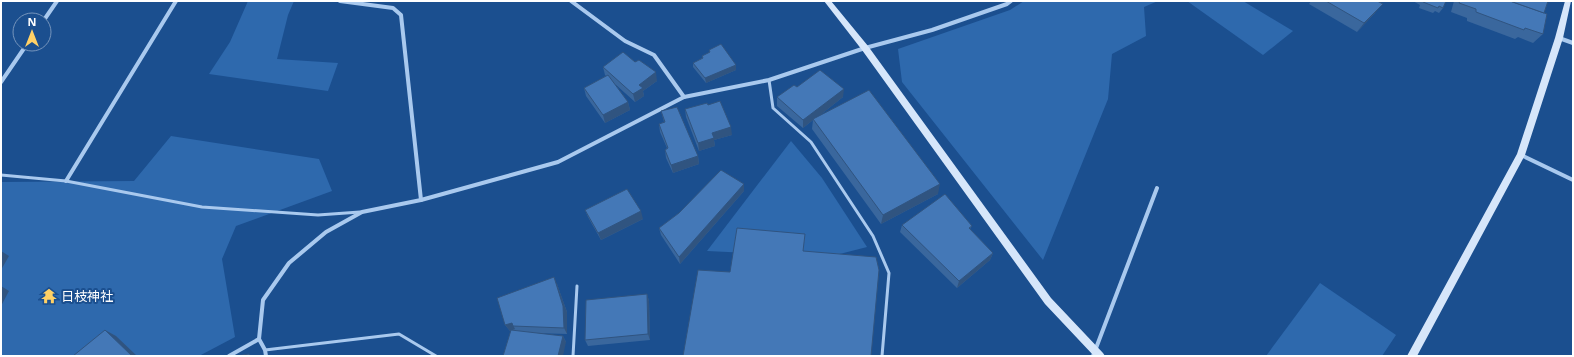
<svg xmlns="http://www.w3.org/2000/svg" width="1574" height="357" font-family="'Open Sans','Noto Sans JP',sans-serif">
<style>
.green{fill:#2e69ad}
.lines{fill:none;stroke-linecap:round;stroke-linejoin:round}
.lane{stroke:#a9c9ee;stroke-width:3}
.street{stroke:#a9c9ee;stroke-width:4}
.secondary{fill:#d6e6fa;fill-rule:evenodd}
.wall{fill:#3a679d}
.shaded-wall{fill:#305480}
.building{fill:#4478b7;stroke:#305480}
.labels{text-anchor:middle;stroke-width:4;stroke-linejoin:round;paint-order:stroke}
.poi-label{font-size:13px;fill:#fff;stroke:#1b4f8f;text-anchor:start}
</style>
<rect width="100%" height="100%" fill="#1b4f8f"/>
<g class="green">
<polygon points="248,1 294,1 288,15 277,59 338,63 328,91 209,74 230,42"/>
<polygon points="1024,1 1158,1 1144,7 1146,36 1112,54 1108,99 1043,260 902,82 898,49 1010,10"/>
<polygon points="1187,1 1243,1 1293,31 1263,55"/>
<polygon points="171,136 319,159 332,191 236,226 222,259 235,337 199,356 1,356 1,182 134,181"/>
<polygon points="791,141 822,178 867,247 828,257 707,251"/>
<polygon points="1320,283 1396,335 1382,356 1266,356"/>
</g>
<g class="lines">
<g class="lane">
<polyline points="769,80 773,108 811,142 873,236 889,273 882,356"/>
<polyline points="1,175 66,181 202,207 318,215 360,212"/>
<polyline points="265,350 399,334 436,356"/>
<polyline points="573,356 577,286"/>
</g>
<g class="street">
<polyline points="340,1 393,8 401,15 421,200"/>
<polyline points="571,1 625,41 654,55 684,97"/>
<polyline points="44,20 57,1"/>
<polyline points="1559,38 1573,43"/>
<polyline points="1,82 27,44"/>
<polyline points="1521,155 1573,180"/>
<polyline points="66,181 176,1"/>
<polyline points="229,356 259,339"/>
<polyline points="266,356 265,350 259,339 263,300 289,263 326,232 362,212 421,200 558,162 684,97 769,80 865,48 932,30 1007,4 1011,1"/>
<polyline points="1093,356 1157,188"/>
</g>
<g class="secondary">
<polygon points="824,1 831,1 868,46 1051,298 1103,353 1105,356 1094,356 1045,304 862,50"/>
<polygon points="1565,1 1571,1 1563,38 1525,155 1417,356 1407,356 1517,154 1555,38"/>
</g>
</g>
<g class="wall">
<polygon points="1235,1 1242,1 1238,3"/>
<polygon points="1311,1 1377,1 1375,13 1357,32 1309,4"/>
<polygon points="1413,1 1446,1 1443,8 1439,13 1435,11 1433,13 1419,8 1420,5"/>
<polygon points="1454,1 1548,1 1544,13 1543,34 1533,43 1518,37 1515,39 1467,21 1467,18 1451,12"/>
<polygon points="709,50 736,65 736,70 706,83 693,67 693,63 702,58 702,56 709,53"/>
<polygon points="603,67 657,81 643,91 644,96 635,102 615,84 628,102 630,110 605,123 586,96 584,88 606,76 605,75"/>
<polygon points="797,87 843,97 819,116 938,194 881,224 812,129 813,120 803,128 777,106 777,97"/>
<polygon points="708,105 732,135 714,140 715,146 699,151 686,117 685,109"/>
<polygon points="661,111 698,156 699,164 673,173 666,158 665,150 667,148 660,132 659,124 664,122"/>
<polygon points="744,191 680,264 661,235 659,228 679,213"/>
<polygon points="585,210 643,219 601,240 588,217"/>
<polygon points="902,225 972,226 970,229 993,253 990,260 957,288 900,232"/>
<polygon points="557,284 567,312 567,334 532,333 563,336 566,342 511,331 510,331 505,325"/>
<polygon points="647,294 649,301 650,340 588,346 585,340"/>
</g>
<g class="shaded-wall">
<polygon points="1383,4 1375,13 1357,32 1364,23"/>
<polygon points="736,65 736,70 706,83 705,78"/>
<polygon points="656,72 657,81 643,91 644,96 635,102 633,94 639,85"/>
<polygon points="844,89 843,97 814,120 813,119 813,120 803,128 803,120"/>
<polygon points="628,102 630,110 605,123 603,115"/>
<polygon points="731,127 732,135 714,140 715,146 699,151 698,143 712,133"/>
<polygon points="698,156 699,164 673,173 671,165"/>
<polygon points="744,184 744,191 680,264 679,257"/>
<polygon points="940,184 938,194 881,224 883,215"/>
<polygon points="641,211 643,219 601,240 598,233"/>
<polygon points="1,251 9,256 1,270"/>
<polygon points="993,253 990,260 957,288 959,281"/>
<polygon points="554,277 557,284 567,312 567,334 564,328"/>
<polygon points="1,286 9,291 1,306"/>
<polygon points="647,294 649,301 650,340 648,334"/>
<polygon points="512,323 515,329 510,331 505,325"/>
<polygon points="105,330 116,336 137,356 132,356"/>
<polygon points="563,336 566,342 563,356 558,356"/>
</g>
<g class="building">
<polygon points="1326,1 1377,1 1383,4 1364,23"/>
<polygon points="1424,1 1446,1 1443,8 1439,6 1438,8 1423,2"/>
<polygon points="1460,1 1510,1 1547,14 1543,34 1525,28 1524,30 1476,12 1476,9 1459,3"/>
<polygon points="1510,1 1548,1 1544,13"/>
<polygon points="721,44 736,65 705,78 693,63 703,58 702,56 710,52 709,50"/>
<polygon points="623,52 635,62 639,60 656,72 639,85 643,88 633,94 603,67"/>
<polygon points="820,70 844,89 803,120 777,97 794,85 797,87"/>
<polygon points="608,75 628,102 603,115 584,88"/>
<polygon points="869,90 940,184 883,215 813,119"/>
<polygon points="720,101 731,127 712,133 714,138 698,143 685,109 707,103 708,105"/>
<polygon points="677,107 698,156 671,165 665,150 668,148 659,124 665,122 661,111"/>
<polygon points="721,170 744,184 679,257 659,228 679,213"/>
<polygon points="627,189 641,211 598,233 585,210"/>
<polygon points="945,194 972,226 969,228 993,253 959,281 902,225"/>
<polygon points="737,228 805,234 803,251 876,257 879,270 871,356 683,356 698,270 730,272"/>
<polygon points="554,277 563,306 564,328 513,326 512,323 505,325 497,298"/>
<polygon points="647,294 648,334 585,340 586,300"/>
<polygon points="105,330 132,356 73,356"/>
<polygon points="511,330 563,336 558,356 503,356"/>
<polygon points="249,354 250,356 240,356 242,355"/>
</g>
<defs>
<symbol id="temple-bare" viewBox="-9 -9 18 18"><path d="M0-6L5-2H3V0L6.5 2.5H4V6H1.5V3h-3V6H-4V2.5H-6.5L-3 0V-2H-5Z" fill="#ffd166" stroke="#1b4f8f" stroke-width="2.5" paint-order="stroke"/></symbol>
</defs>
<g fill-rule="evenodd">
<use href="#temple-bare" x="38" y="285" width="22" height="22"/>
</g>
<g class="labels">
<g class="poi-label">
<text x="61" y="301">日枝神社</text>
</g>
</g>
<rect width="1574" height="357" fill="none" stroke="#ffffff" stroke-width="4"/>
<g transform="translate(32 32)"><circle r="19" fill="#1b4f8f" stroke="#7695bc"/>
<path d="M0-3L7 15L0 10L-7 15Z" fill="#ffd166"/>
<text y="-6" font-size="11" font-weight="bold" text-anchor="middle" fill="#ffffff">N</text>
</g>
</svg>
